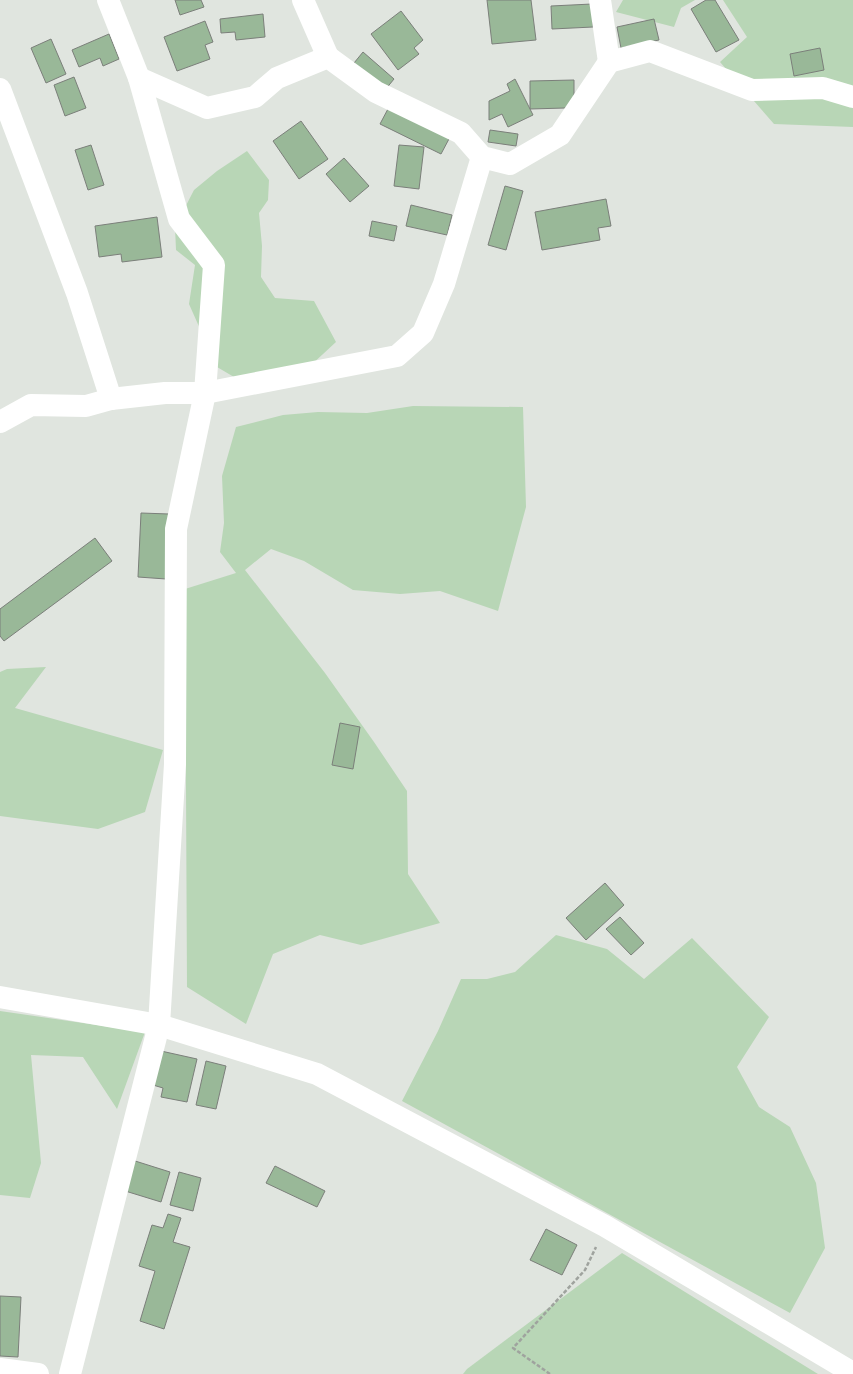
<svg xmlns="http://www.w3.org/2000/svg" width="853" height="1374" font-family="'PT Serif',serif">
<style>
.green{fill:#b8d6b6}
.building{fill:#99b898;stroke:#7b7f7a}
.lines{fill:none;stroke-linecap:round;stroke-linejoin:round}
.path{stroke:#9fa39e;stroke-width:2.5;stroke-dasharray:4 2;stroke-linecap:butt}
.minor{stroke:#fff;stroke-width:22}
</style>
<rect width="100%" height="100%" fill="#e0e5df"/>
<g class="green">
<polygon points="623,0 695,0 681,8 674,27 616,12"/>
<polygon points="723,0 853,0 853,127 774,124 720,62 747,37"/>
<polygon points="247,151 269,180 268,200 259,213 262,246 261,277 275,298 314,301 336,342 309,367 234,377 217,367 189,304 195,265 176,250 175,227 194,190 217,171"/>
<polygon points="413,406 523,407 526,507 498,611 440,591 400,594 353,590 304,561 271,549 245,570 325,673 374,742 407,791 408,874 440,923 361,945 320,935 273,954 246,1024 187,987 185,589 236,573 220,552 224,523 222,476 236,427 283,415 318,412 367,413"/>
<polygon points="46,667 15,708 163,750 145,812 98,829 0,816 0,672 7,669"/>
<polygon points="556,935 607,949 644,979 692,938 769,1017 737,1067 759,1107 790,1127 816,1183 825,1248 790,1313 402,1101 438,1031 461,979 487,979 515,972"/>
<polygon points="0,1011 145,1032 117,1109 83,1057 31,1055 41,1163 30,1198 0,1195"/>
<polygon points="622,1253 818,1374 463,1374 467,1369"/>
</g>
<g class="building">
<polygon points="175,0 201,0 204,7 180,15"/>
<polygon points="487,0 531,0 536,40 492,44"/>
<polygon points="706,0 715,0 739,40 716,52 691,9"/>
<polygon points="592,4 593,27 552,29 551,6"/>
<polygon points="401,11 423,40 414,48 419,54 398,70 371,34"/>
<polygon points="263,14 265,37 236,40 235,32 221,33 220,19"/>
<polygon points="654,19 659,40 621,48 617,27"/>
<polygon points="205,21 213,42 205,45 210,59 177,71 164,37"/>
<polygon points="109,34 119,59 103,66 100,58 79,67 72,50"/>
<polygon points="51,39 66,74 46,83 31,48"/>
<polygon points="820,48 824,70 794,76 790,54"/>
<polygon points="363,52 394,79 385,90 354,63"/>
<polygon points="74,77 86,108 65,116 54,85"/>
<polygon points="515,79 533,115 508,127 502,114 489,120 489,101 510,91 507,84"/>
<polygon points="574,80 574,99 565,108 530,109 530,81"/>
<polygon points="389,107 450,137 441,154 380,124"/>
<polygon points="301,121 328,159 299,179 273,141"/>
<polygon points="490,130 518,134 516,146 488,142"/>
<polygon points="91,145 104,185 88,190 75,150"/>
<polygon points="399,145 424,147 419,189 394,186"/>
<polygon points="344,158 369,186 350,202 326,174"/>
<polygon points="505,186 523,191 506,250 488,245"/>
<polygon points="606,199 611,226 598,228 600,240 542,250 535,212"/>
<polygon points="411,205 452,215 447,235 406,226"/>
<polygon points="157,217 162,257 122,262 121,254 99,257 95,226"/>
<polygon points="372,221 397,226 394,241 369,236"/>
<polygon points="141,513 169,514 166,579 138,577"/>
<polygon points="95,538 112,561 4,641 0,636 0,609"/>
<polygon points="340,723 360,727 353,769 332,765"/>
<polygon points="605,883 624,905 586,940 566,918"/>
<polygon points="620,917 644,943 631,955 606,929"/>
<polygon points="161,1051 197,1059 187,1102 161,1097 163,1088 153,1085"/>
<polygon points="206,1061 226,1066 216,1109 196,1105"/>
<polygon points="132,1160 170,1172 161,1202 122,1190"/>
<polygon points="275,1166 325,1191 317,1207 266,1183"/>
<polygon points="179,1172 201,1178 193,1211 170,1205"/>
<polygon points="168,1214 181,1218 173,1242 190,1247 164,1329 140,1321 155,1271 139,1266 152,1225 163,1228"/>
<polygon points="546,1229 577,1245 562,1275 530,1260"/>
<polygon points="0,1296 21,1297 18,1357 0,1356"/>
</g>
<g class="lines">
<polyline class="path" points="550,1374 513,1348 585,1270 596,1247"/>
<g class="minor">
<polyline points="303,0 328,57"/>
<polyline points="600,0 609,62"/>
<polyline points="139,78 207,108 255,97 277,78 328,57 376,92 461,133 482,157 510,164 560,135 609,62 650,51 752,90 823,88 853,97"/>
<polyline points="0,89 77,293 111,399"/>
<polyline points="0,422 31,405 86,406 111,399 165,393 205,393 397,356 423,333 444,284 482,157"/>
<polyline points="0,997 159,1025 317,1074 605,1226 853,1373"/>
<polyline points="0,1369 38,1374"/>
<polyline points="70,1374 159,1025 175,764 176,529 205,393 214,265 179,219 139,78 108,0"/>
</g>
</g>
</svg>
